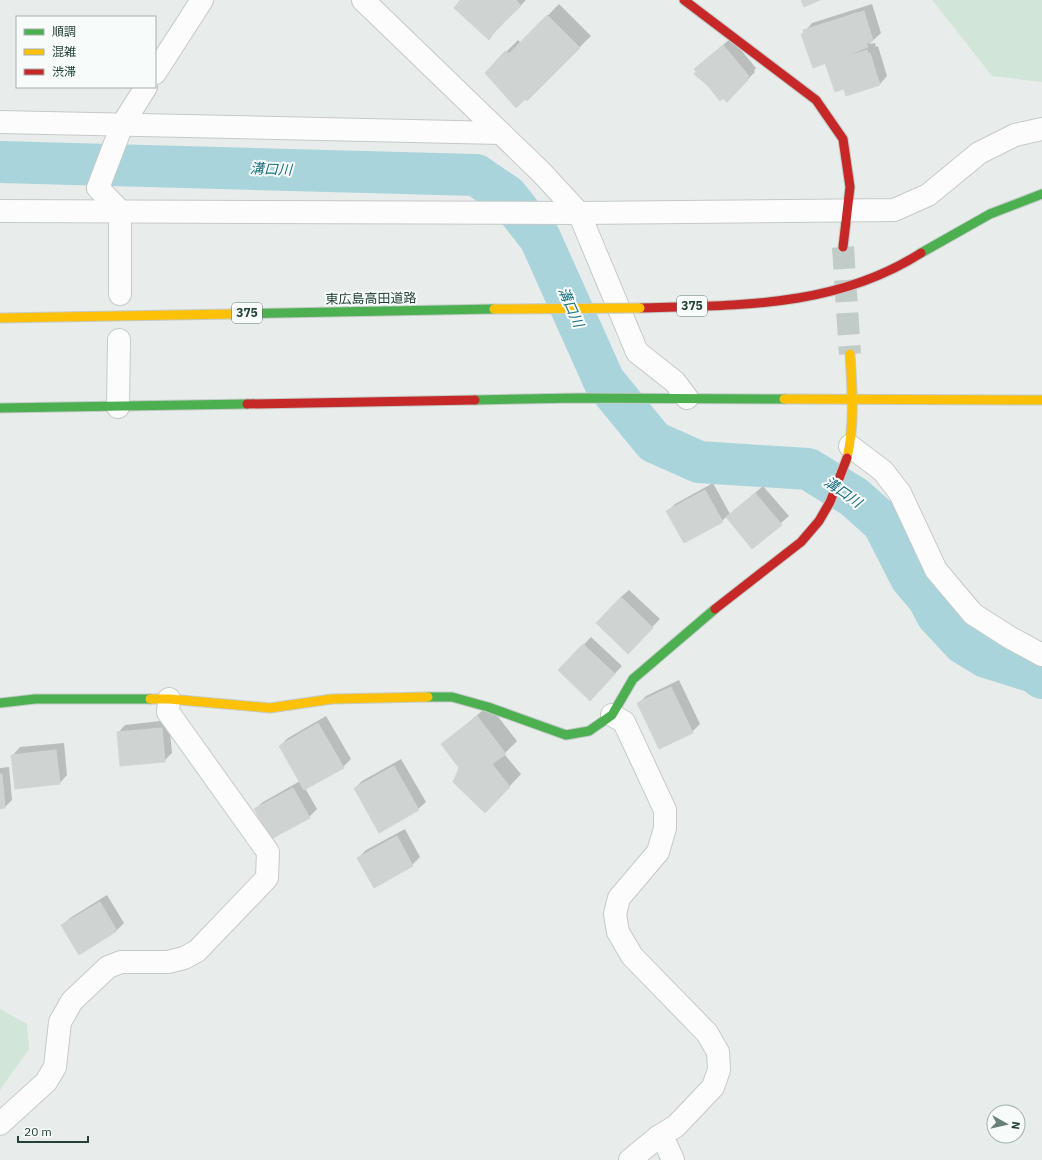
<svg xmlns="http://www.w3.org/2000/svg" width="1042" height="1160" font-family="'IBM Plex Sans','Noto Sans JP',sans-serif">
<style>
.green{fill:#d1e6d8}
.shadow{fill:#0003}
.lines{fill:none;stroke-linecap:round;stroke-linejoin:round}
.river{stroke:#a9d4db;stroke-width:42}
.building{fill:#cfd4d2;stroke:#d1d6d4}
.secondary-tunnel{stroke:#c1cbc8;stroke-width:22;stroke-dasharray:22 11;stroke-linecap:butt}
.street-casing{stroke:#c5cac8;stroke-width:24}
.fast-casing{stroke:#c3cbc8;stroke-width:11}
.slow-casing{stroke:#c3cbc8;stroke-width:11}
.jam-casing{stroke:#c3cbc8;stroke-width:11}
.street{stroke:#fcfcfc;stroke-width:22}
.fast{stroke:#4caf50;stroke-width:9}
.slow{stroke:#ffc107;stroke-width:9}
.jam{stroke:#c62828;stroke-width:9}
.slow-bridge-casing{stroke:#c3ccc9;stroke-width:11;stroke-linecap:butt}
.slow-bridge{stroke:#ffc107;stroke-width:9}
.labels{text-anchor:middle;stroke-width:4;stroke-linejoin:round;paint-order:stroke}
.shield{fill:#f7fbf9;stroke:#637a73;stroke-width:1}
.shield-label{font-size:12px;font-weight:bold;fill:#24423a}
.street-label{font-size:13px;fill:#24423a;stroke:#f7fbf9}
.water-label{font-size:14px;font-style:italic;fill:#1c6f80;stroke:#f7fbf9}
</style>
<rect width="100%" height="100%" fill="#e8edeb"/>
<g class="green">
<polygon points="932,0 1042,0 1042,82 992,76"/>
<polygon points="0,1009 27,1024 29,1049 0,1090"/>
</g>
<g class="shadow">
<polygon points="462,0 526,0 489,38"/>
<polygon points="559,4 591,36 527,99 506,52 518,40 521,43"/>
<polygon points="872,4 881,33 869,44 875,43 876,47 878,46 887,76 880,84 846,95 844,88 826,62 802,35 812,23"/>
<polygon points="731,38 756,68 754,71 755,72 727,100 695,69"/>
<polygon points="713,483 730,514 763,486 789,516 752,548 727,516 722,521 667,512 675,504"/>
<polygon points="629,590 660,619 628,652 621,597"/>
<polygon points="591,637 622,666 598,692 560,670"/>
<polygon points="679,680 700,724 692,732 638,704 646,696"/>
<polygon points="489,705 517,741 504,754 521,774 497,800 460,768 442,745"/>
<polygon points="326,716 351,759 343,767 305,788 317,809 309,817 255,809 263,802 300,781 280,746 288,738"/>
<polygon points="169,720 172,753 164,761 118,733 125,725"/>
<polygon points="64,743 67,775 60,783 13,755 20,747"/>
<polygon points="401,759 426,802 418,809 355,788 362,781"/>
<polygon points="9,767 12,800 5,807 0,808 0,768"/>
<polygon points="405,829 420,857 412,865 358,858 366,850"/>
<polygon points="107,895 124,923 117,930 62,925 70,918"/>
</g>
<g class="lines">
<polyline class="river" points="0,162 476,175 507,196 540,238 604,381 654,442 699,462 808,469 854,497 883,523 911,578 928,598 937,615 963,643 986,657 1034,672 1042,678"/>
</g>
<g class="building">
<polygon points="460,0 507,0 513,5 489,40 454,8"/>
<polygon points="462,0 516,0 521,6 489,36 458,3"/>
<polygon points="801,0 820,0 804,7"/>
<polygon points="864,11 873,41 813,60 803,30"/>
<polygon points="856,13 868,47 813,68 801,34"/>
<polygon points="547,15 580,48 527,101 495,68"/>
<polygon points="546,32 570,57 516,108 485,73 505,51 517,59"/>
<polygon points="723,45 749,76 720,101 694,69"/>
<polygon points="867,50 875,78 835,92 825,63"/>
<polygon points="716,51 748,80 727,102 694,74"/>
<polygon points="870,53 880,85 846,96 836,64"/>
<polygon points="705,490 723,522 684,543 666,511"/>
<polygon points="755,493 782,525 752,549 726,517"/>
<polygon points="621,597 653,628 628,654 596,623"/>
<polygon points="583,644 615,674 590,701 558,670"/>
<polygon points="671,687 693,733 659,749 637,703"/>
<polygon points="477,716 506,754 492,764 510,787 485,813 453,782 459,768 441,744"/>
<polygon points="318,723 344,768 304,790 279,746"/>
<polygon points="162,728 165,762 120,766 117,732"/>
<polygon points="56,750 60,784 15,789 11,755"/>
<polygon points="394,766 419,810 379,833 354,788"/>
<polygon points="0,774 2,774 5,808 0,809"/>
<polygon points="293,788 310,818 271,839 254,809"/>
<polygon points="397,836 413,866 374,888 357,858"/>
<polygon points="100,902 117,931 79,955 61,925"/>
</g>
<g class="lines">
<polyline class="secondary-tunnel" points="843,247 850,354"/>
<defs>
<g id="street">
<polyline points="363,0 541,172 579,213 637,352 675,382 687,398"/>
<polyline points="155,73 202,0"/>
<polyline points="0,122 501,133"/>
<polyline points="0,211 579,213 894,210 928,195 979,153 1015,135 1042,129"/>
<polyline points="120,294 120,211 98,188 122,125 146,87"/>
<polyline points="118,407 119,340"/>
<polyline points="850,446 883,471 900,493 936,570 973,614 1009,637 1042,655"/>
<polyline points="612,715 624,722 665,810 665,828 658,852 619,898 615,914 618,932 632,956 707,1033 718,1052 719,1070 713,1087 676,1126 658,1137 630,1160"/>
<polyline points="0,1124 46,1082 55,1067 60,1022 72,1001 108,967 121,962 168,962 184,958 197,951 267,878 268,852 168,712 169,699"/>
<polyline points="658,1137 664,1140 673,1160"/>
</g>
<g id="fast">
<polyline points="921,253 990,214 1042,194"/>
<polyline points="233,314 494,309"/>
<polyline points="475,400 578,398 784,399"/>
<polyline points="0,408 247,404"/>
<polyline points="428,697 452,697 488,707 566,735 589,731 612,715 633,679 715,609"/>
<polyline points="0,703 35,699 150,699"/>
</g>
<g id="slow">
<polyline points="0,318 233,314"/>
<polyline points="784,399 1042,400"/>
<path d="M847,458C855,425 852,388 850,354"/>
<polyline points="150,699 169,699 270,708 332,699 428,697"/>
</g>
<g id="jam">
<polyline points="684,0 816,100 843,139 850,187 843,247"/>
<path d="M640,308C738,305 835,308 921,253"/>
<polyline points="247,404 475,400"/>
<polyline points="715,609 801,542 819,521 830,502 847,458"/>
</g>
</defs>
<use href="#street" class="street-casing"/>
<use href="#fast" class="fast-casing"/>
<use href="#slow" class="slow-casing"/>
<use href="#jam" class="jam-casing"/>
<use href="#street" class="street"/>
<use href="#fast" class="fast"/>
<use href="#slow" class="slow"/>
<use href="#jam" class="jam"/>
<defs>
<polyline id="slow-bridge" points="494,309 640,308"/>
</defs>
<use href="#slow-bridge" class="slow-bridge-casing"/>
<use href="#slow-bridge" class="slow-bridge"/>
</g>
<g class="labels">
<g class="shield">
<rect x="677" y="296" width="30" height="20" rx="3"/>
<rect x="232" y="303" width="30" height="20" rx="3"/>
</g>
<g class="shield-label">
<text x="692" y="310">375</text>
<text x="247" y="317">375</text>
</g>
<g class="street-label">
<text transform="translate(371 298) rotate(-1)" y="5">東広島高田道路</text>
</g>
<g class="water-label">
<text transform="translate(271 169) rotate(2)" y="5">溝口川</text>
<text transform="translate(571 307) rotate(66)" y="5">溝口川</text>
<text transform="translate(843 492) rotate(35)" y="5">溝口川</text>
</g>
</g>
<rect x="16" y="16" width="140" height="72" fill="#f7fbf9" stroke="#a3b1ad"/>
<rect x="24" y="29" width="20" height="6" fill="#4caf50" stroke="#a3b1ad"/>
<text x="52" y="36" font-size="12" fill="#24423a">順調</text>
<rect x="24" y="49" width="20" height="6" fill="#ffc107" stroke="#a3b1ad"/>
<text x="52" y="56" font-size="12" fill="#24423a">混雑</text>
<rect x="24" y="69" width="20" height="6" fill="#c62828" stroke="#a3b1ad"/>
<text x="52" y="76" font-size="12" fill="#24423a">渋滞</text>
<g transform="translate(1006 1124) rotate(98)"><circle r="19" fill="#f7fbf9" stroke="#a3b1ad"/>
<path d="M0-3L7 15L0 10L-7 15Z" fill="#697e78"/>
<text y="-6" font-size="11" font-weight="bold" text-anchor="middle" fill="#24423a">N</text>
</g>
<path d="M18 1136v6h70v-6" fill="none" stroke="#24423a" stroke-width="2"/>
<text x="24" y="1136" font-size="12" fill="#24423a" stroke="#f7fbf9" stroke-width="3" paint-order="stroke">20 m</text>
</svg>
